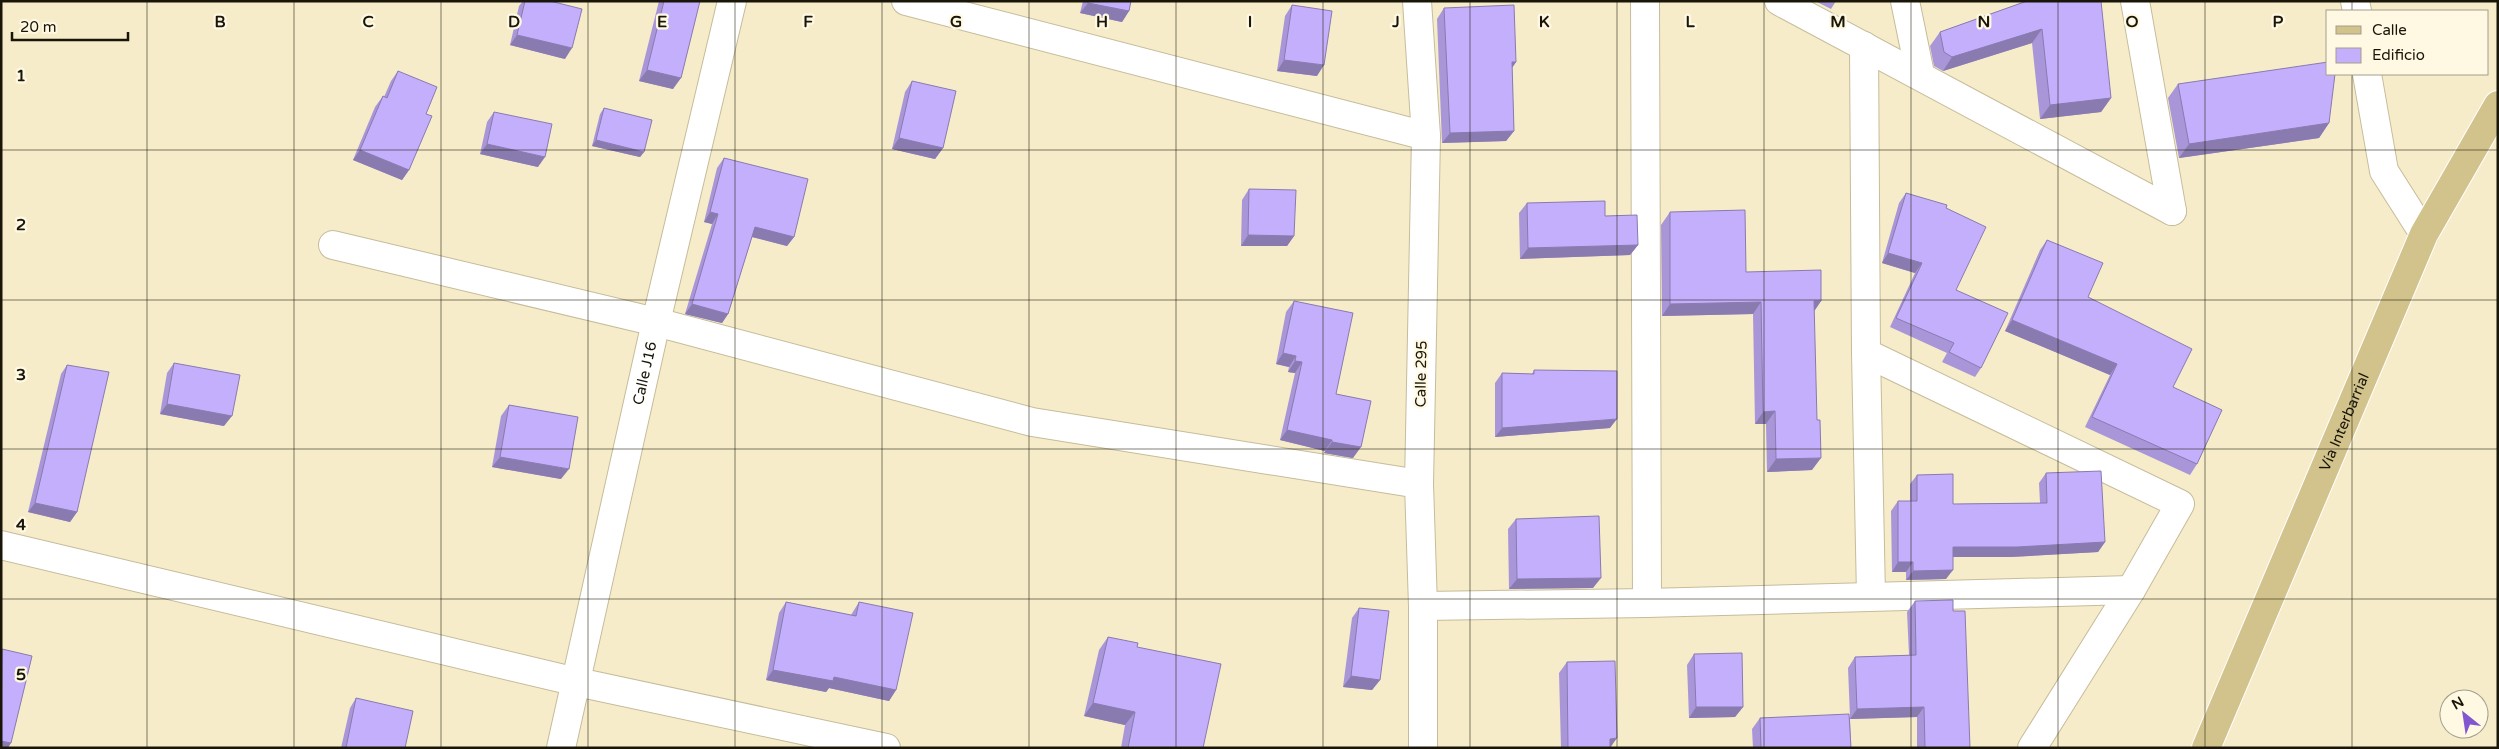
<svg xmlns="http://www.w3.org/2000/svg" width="2499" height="749" font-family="'Varela Round',sans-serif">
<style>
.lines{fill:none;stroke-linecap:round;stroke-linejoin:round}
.street-casing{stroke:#c6bc9b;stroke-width:30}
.primary-casing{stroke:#fff;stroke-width:30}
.street{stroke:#fff;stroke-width:28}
.primary{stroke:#d2c38c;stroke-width:28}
.wall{fill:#a996d9}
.shaded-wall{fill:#897ab0}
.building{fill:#c4affc;stroke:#897ab0}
.grid{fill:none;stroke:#191609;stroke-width:1;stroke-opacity:0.55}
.labels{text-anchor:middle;stroke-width:4.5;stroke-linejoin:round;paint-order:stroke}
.street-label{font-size:15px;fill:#191609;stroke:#fff9e4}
.grid-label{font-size:16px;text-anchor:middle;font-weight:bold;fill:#191609;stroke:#fff9e4;stroke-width:4.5;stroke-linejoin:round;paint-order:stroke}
</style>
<rect width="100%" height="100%" fill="#f6ecc9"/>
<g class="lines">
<defs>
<g id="street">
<polyline points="906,1 1426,136"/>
<polyline points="1417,1 1426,136 1419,484 1423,606 1423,748"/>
<polyline points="1645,1 1647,603"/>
<polyline points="1779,1 2172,211"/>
<polyline points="1905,1 1920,74"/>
<polyline points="2135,1 2172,211"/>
<polyline points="2355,1 2357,11"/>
<polyline points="1864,46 1866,353 1871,596"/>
<polyline points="2367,74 2384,171 2424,234"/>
<polyline points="333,245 656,322 1032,422 1419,484"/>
<polyline points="1866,353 2180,504 2131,590 2032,748"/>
<polyline points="1,545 577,682 886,748"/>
<polyline points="1423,606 1647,603 2131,590"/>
<path id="s1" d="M561,748L656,322L732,1"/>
</g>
<g id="primary">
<path id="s2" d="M2206,748L2424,234L2498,105"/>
</g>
</defs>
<use href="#street" class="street-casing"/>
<use href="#primary" class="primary-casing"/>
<use href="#street" class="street"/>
<use href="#primary" class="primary"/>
</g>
<g class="wall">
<polygon points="523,1 550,1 565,59 510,45 519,6"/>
<polygon points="659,1 700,1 673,89 639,81"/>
<polygon points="1083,1 1131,1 1129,11 1122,22 1080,13"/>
<polygon points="1815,1 1836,1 1831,9"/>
<polygon points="2027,1 2111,98 2101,112 2040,119 2032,43 1943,71 1934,66 1930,46 1940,32"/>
<polygon points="1292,5 1317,76 1277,71 1285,16"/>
<polygon points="1444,8 1516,62 1512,68 1514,131 1506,141 1442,143 1437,19"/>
<polygon points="398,71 426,114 409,170 402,180 353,160 375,107 383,96 384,97 391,81"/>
<polygon points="912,81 943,148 935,159 892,149 905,92"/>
<polygon points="2178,84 2329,123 2319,138 2179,158 2168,98"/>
<polygon points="604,108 644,152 640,157 592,146 600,114"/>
<polygon points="494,112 538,167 480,154 487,122"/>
<polygon points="724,158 794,237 787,246 752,237 728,314 722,323 685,314 712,224 704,222 717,168"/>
<polygon points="1249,189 1294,236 1287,246 1241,246 1242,200"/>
<polygon points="1906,193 1946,208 1956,290 1981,368 1975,377 1942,362 1947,353 1890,327 1915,273 1882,263 1899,203"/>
<polygon points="1527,203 1638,245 1630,255 1520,259 1519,213"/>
<polygon points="1670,212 1746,272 1821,301 1814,311 1812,470 1767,472 1766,424 1755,424 1753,314 1662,316 1661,225"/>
<polygon points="2047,240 2088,297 2173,387 2197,464 2190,475 2085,427 2110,375 2005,331 2040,250"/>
<polygon points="1294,301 1336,394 1353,458 1324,453 1325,451 1280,440 1295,373 1288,372 1289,367 1276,364 1286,312"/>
<polygon points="174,363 224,426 160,414 167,373"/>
<polygon points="67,365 77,512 70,522 28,512 61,374"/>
<polygon points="1534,370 1610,428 1495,437 1495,383 1502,373 1532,374"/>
<polygon points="509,405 561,479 492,467 501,416"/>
<polygon points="2046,473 2105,542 2098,552 2010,557 1953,557 1946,579 1906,580 1906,572 1892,572 1891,511 1898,501 1910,501 1910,484 1917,475 1953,504 2040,503 2039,483"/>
<polygon points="1516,519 1593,588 1509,589 1508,529"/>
<polygon points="1915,601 1953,611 1970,748 1917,748 1917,717 1850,719 1851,748 1753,748 1752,729 1760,718 1850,717 1848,668 1855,657 1909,655 1907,612"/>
<polygon points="786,602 851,615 859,602 896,690 889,701 829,688 826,692 766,680 779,613"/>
<polygon points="1359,608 1380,680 1372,690 1343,687 1352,618"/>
<polygon points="1108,637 1137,647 1203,748 1121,748 1125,725 1084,716 1099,650"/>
<polygon points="1694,654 1743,707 1735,717 1689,718 1687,665"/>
<polygon points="1567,662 1610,748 1561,748 1559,673"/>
<polygon points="356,698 405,748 341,748 350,708"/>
</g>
<g class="shaded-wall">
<polygon points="1088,3 1129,11 1122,22 1080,13"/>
<polygon points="2042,29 2032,43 1943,71 1952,57"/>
<polygon points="517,35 572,48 565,59 510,45"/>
<polygon points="1284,60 1324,65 1317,76 1277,71"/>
<polygon points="1512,62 1516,62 1509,72"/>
<polygon points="647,70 681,78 673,89 639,81"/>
<polygon points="2111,98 2101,112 2040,119 2050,105"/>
<polygon points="2329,123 2319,138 2179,158 2189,144"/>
<polygon points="1514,131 1506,141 1442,143 1450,133"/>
<polygon points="899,138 943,148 935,159 892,149"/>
<polygon points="596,140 644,152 640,157 592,146"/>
<polygon points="487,144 545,157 538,167 480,154"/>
<polygon points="360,150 409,170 402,180 353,160"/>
<polygon points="710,212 718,214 712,224 704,222"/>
<polygon points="755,227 794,237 787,246 748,236"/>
<polygon points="1248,235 1294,236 1287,246 1241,246"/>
<polygon points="1638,245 1630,255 1520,259 1528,248"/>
<polygon points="1888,253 1922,263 1915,273 1882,263"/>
<polygon points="1814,301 1821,301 1813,313"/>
<polygon points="1761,302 1753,314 1662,316 1670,304"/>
<polygon points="692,304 728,314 722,323 685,314"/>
<polygon points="2012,320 2117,364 2110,375 2005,331"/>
<polygon points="1283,353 1296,356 1289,367 1276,364"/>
<polygon points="1295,361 1302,362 1295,373 1288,372"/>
<polygon points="167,404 232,416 224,426 160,414"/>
<polygon points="1775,411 1766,424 1755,424 1763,412"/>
<polygon points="1617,419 1610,428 1495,437 1502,428"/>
<polygon points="1287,430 1332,440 1325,451 1280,440"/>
<polygon points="1332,442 1361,447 1353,458 1324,453"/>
<polygon points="500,457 569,469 561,479 492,467"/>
<polygon points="1821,458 1812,470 1767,472 1776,459"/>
<polygon points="35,503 77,512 70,522 28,512"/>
<polygon points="2105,542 2098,552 2010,557 1946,557 1953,547"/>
<polygon points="1898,562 1913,562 1906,572 1892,572"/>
<polygon points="1953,570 1946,579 1906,580 1913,571"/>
<polygon points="1601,578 1593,588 1509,589 1517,579"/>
<polygon points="773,670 834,677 896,690 889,701 829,688 826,692 766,680"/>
<polygon points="1351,676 1380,680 1372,690 1343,687"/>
<polygon points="1093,703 1135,712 1125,725 1084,716"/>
<polygon points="1696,707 1743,707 1735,717 1689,718"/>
<polygon points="1924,707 1917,717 1850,719 1857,709"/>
<polygon points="1617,738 1610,748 1610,739"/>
<polygon points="1,741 11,743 8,748 1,748"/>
</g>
<g class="building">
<polygon points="525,1 550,1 582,9 572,48 517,35"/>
<polygon points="664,1 700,1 681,78 647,70"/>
<polygon points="1088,1 1131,1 1129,11 1088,3"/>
<polygon points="2027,1 2101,1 2111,98 2050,105 2042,29 1952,57 1944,52 1940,32"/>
<polygon points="1292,5 1332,11 1324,65 1284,60"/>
<polygon points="1514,5 1516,62 1512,62 1514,131 1450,133 1444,8"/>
<polygon points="2328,62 2328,74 2335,74 2329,123 2189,144 2178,84"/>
<polygon points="398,71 437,87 426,114 432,116 409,170 360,150 383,96 387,98"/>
<polygon points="912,81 956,91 943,148 899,138"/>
<polygon points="604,108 652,120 644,152 596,140"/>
<polygon points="494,112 552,124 545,157 487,144"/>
<polygon points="724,158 808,179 794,237 755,227 728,314 692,304 718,214 710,212"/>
<polygon points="1249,189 1296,190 1294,236 1248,235"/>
<polygon points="1906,193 1947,205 1946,208 1986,227 1956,290 2008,313 1981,368 1949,352 1954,343 1896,318 1922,263 1888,253"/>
<polygon points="1605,201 1605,216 1637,215 1638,245 1528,248 1527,203"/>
<polygon points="1745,210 1746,272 1821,270 1821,301 1814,301 1817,420 1820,420 1821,458 1776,459 1775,411 1763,412 1761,302 1670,304 1670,212"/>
<polygon points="2047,240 2103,263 2088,297 2192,349 2173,387 2222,410 2197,464 2092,417 2117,364 2012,320"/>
<polygon points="1294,301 1353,313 1336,394 1371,401 1361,447 1332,442 1332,440 1287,430 1302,362 1295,361 1296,356 1283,353"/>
<polygon points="174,363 240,375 232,416 167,404"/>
<polygon points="67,365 109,372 77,512 35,503"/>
<polygon points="1534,370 1617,371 1617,419 1502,428 1502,373 1534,374"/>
<polygon points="509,405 578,417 569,469 500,457"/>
<polygon points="2101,471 2105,542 2017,547 1953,547 1953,570 1913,571 1913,562 1898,562 1898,501 1917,501 1917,475 1953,474 1953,504 2047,503 2046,473"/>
<polygon points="1599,516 1601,578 1517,579 1516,519"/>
<polygon points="1953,600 1953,611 1965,611 1970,748 1925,748 1924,707 1857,709 1855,657 1916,655 1915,601"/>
<polygon points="786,602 856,616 859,602 913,613 896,690 834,677 833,681 773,670"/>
<polygon points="1359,608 1389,611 1380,680 1351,676"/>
<polygon points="1108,637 1138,643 1137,647 1221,664 1203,748 1128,748 1135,712 1093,703"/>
<polygon points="2,649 32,656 11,743 1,741"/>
<polygon points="1742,653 1743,707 1696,707 1694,654"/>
<polygon points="1615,661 1617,738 1610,739 1610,748 1568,748 1567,662"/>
<polygon points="356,698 413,711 405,748 346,748"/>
<polygon points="1849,714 1851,748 1761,748 1760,718"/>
</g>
<path class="grid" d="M147,1V748M294,1V748M441,1V748M588,1V748M735,1V748M882,1V748M1029,1V748M1176,1V748M1323,1V748M1470,1V748M1617,1V748M1764,1V748M1911,1V748M2058,1V748M2205,1V748M2352,1V11M2352,74V748M1,150H2498M1,300H2498M1,449H2498M1,599H2498"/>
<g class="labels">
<g class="street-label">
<text dy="5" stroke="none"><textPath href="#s1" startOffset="384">Calle J16</textPath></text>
<text transform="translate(1421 374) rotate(-89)" y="5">Calle 295</text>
<text dy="5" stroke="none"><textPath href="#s2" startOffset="354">Vía Interbarrial</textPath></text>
</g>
</g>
<g class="grid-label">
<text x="220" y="27">B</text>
<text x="368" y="27">C</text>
<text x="514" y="27">D</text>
<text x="662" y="27">E</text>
<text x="808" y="27">F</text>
<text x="956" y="27">G</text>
<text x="1102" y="27">H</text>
<text x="1250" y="27">I</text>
<text x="1396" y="27">J</text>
<text x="1544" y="27">K</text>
<text x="1690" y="27">L</text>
<text x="1838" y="27">M</text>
<text x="1984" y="27">N</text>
<text x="2132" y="27">O</text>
<text x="2278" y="27">P</text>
<text x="21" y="81">1</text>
<text x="21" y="230">2</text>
<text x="21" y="380">3</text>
<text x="21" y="530">4</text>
<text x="21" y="680">5</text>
</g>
<rect width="2499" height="749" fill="none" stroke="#191609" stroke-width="5"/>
<rect x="2326" y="10" width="162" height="65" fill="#fff9e4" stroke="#a39e8c"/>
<rect x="2336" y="26" width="25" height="8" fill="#d2c38c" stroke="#a39e8c"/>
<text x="2372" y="35" font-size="15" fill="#191609">Calle</text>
<rect x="2336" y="48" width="25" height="15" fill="#c4affc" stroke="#a39e8c"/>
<text x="2372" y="60" font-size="15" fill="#191609">Edificio</text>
<g transform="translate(2464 714) rotate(330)"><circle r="24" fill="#fff9e4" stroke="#a39e8c"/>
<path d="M0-4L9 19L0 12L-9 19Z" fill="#8256cf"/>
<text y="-8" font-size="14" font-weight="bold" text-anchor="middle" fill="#191609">N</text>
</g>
<path d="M12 32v8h116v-8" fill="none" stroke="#191609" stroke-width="2.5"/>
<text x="20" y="32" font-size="15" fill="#191609" stroke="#fff9e4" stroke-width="4" paint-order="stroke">20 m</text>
</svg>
